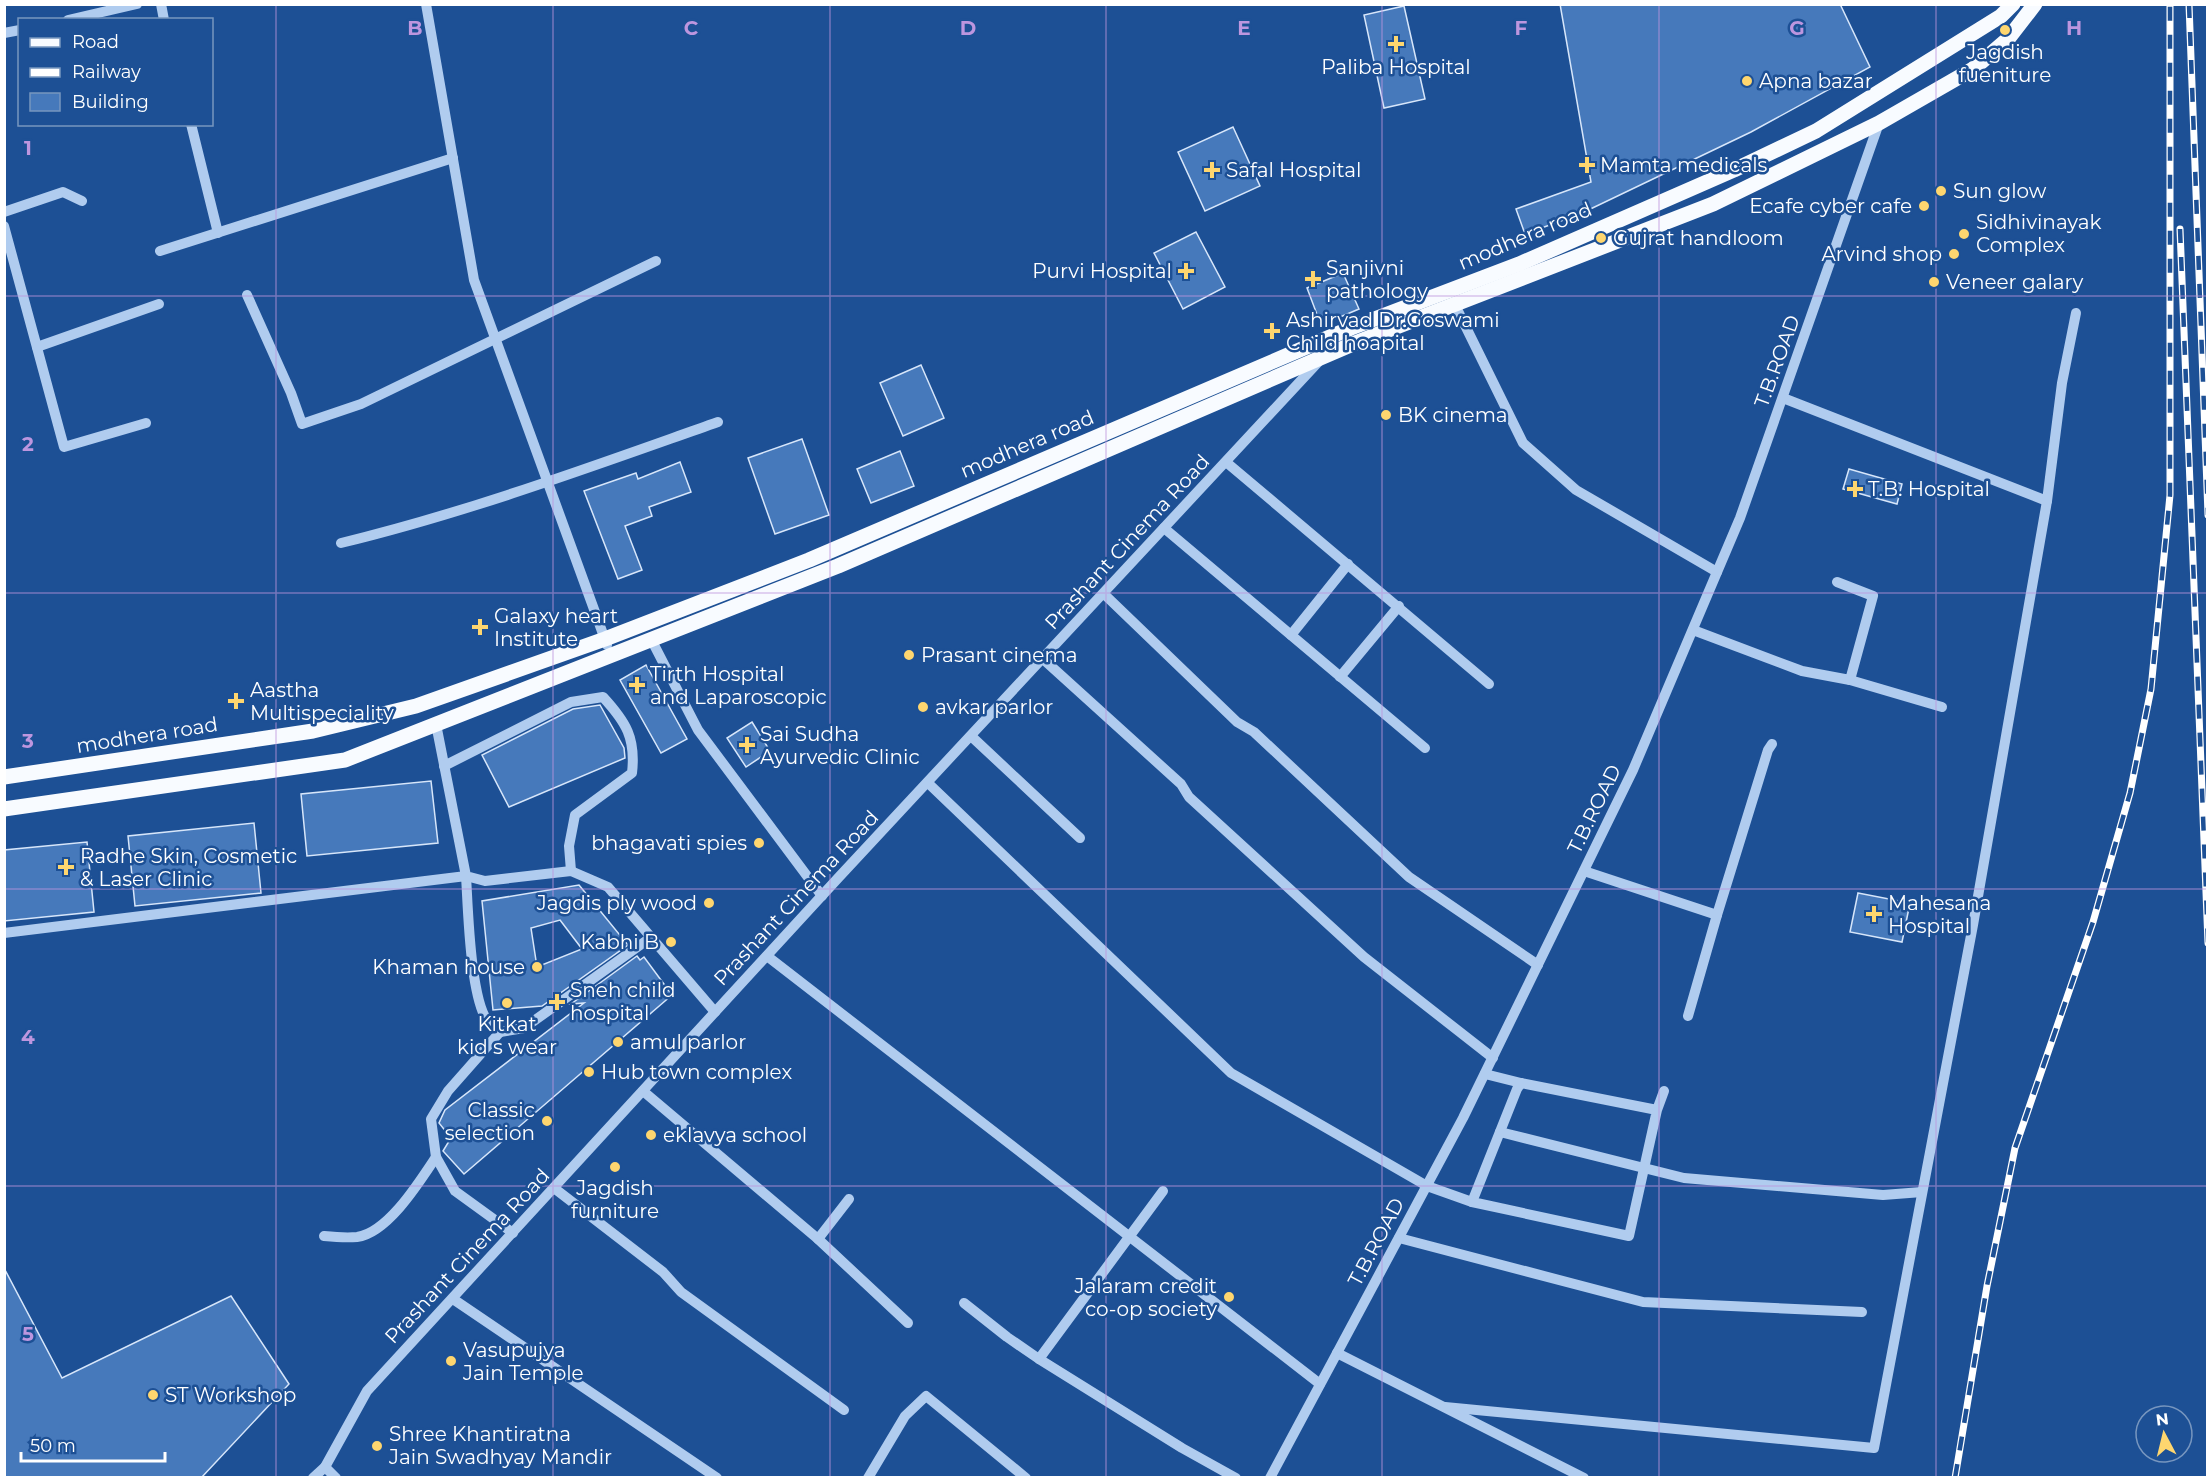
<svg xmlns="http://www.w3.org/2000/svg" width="2212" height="1482" font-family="Montserrat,sans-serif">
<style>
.building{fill:#4679bb;stroke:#d7e6fa;stroke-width:1.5;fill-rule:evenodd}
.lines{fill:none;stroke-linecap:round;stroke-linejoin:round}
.minor{stroke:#b0ccef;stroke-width:10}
.major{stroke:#f8fbff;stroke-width:15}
.rail-casing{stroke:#fff;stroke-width:7}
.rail{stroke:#1d5095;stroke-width:4.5;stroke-dasharray:14;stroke-linecap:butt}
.grid{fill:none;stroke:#bd96df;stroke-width:1.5;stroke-opacity:0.55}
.poi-dot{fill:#fed66f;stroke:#1d5095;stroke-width:2}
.labels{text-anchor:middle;stroke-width:5;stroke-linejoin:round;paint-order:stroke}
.poi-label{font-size:20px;fill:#fff;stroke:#1d5095;text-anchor:start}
.street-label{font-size:20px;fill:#fff;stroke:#1d5095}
.grid-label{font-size:20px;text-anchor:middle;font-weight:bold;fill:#bd96df;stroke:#1d5095;stroke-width:5;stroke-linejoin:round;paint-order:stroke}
</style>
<rect width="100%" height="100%" fill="#1d5095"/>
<g class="building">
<polygon points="1560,4 1840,4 1870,67 1751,132 1580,214 1525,234 1516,209 1591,182"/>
<polygon points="1404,6 1425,99 1384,108 1364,15"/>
<polygon points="1233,127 1260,186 1205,211 1178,152"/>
<polygon points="1196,232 1225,287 1183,309 1154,253"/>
<polygon points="1343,273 1359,309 1321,325 1307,288"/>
<polygon points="921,365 944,418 903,436 880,383"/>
<polygon points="802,439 829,515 775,534 748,458"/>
<polygon points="900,451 914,486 871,503 857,469"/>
<polygon points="680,462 691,492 649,507 652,516 625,526 642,570 618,579 584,491 636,473 638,479"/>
<polygon points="1849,469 1902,484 1897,504 1843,489"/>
<polygon points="646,665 687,739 661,753 620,680"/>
<polygon points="600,705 624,748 625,758 509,807 482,755 573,709"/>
<polygon points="752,722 770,751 746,767 727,738"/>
<polygon points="431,781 438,843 307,856 301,794"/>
<polygon points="254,823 261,893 135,906 128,836"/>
<polygon points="87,842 94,912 4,921 4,850"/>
<path d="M579,885L628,945L542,1006L493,1010L482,901ZM560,920L582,949L537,967L531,928Z"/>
<polygon points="1858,893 1910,903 1902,942 1850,932"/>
<polygon points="637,956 640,960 644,957 672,995 464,1174 443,1151 451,1138 439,1123 445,1110 584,1003 571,1004"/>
<polygon points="4,1268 62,1378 231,1296 289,1384 201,1478 4,1478"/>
</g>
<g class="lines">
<g class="minor">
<polyline points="161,4 164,20"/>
<polyline points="426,4 474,280 607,645"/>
<polyline points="68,20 137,4"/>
<polyline points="4,33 20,30"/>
<polyline points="191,124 218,233"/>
<polyline points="4,212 63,192 82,201"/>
<polyline points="4,226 64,447 146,423"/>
<polyline points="160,251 453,158"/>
<polyline points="247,295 291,393 302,424 361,404 656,261"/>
<polyline points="1455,305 1523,443 1576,490 1717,572"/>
<polyline points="37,347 159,304"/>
<polyline points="1226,462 1489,684"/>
<polyline points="2047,501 2062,383 2076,313"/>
<polyline points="1164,528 1425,748"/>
<path d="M341,543C469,512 593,466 718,422"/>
<polyline points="1104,594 1237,722 1254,732 1409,877 1538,965"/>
<polyline points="1693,630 1802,671 1850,680 1873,596 1837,582"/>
<polyline points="1291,635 1348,564"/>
<polyline points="651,639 698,730 822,896"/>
<polyline points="1043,659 1181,784 1189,797 1364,957 1493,1058"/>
<polyline points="1340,677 1399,606"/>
<polyline points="1850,680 1942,707"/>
<polyline points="436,724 466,876 485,881 571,871 608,887 715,1012"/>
<polyline points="971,736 1080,838"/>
<path d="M444,766L571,702L603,697C626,722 636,738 632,773L575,815L569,846L571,871"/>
<polyline points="928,783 1231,1073 1427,1186 1472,1202"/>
<polyline points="1584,871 1717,915 1768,750 1772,744"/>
<path d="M4,933L466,876C468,906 470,1002 489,1023C491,1026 496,1029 500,1032L524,1028L650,938"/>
<polyline points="767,956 1320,1384"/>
<polyline points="1688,1016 1717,915"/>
<polyline points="500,1032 448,1091 431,1119 436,1157 455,1191 513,1233"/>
<polyline points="1485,1074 1521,1083"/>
<polyline points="643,1091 818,1239 849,1199"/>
<polyline points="1657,1110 1629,1236 1472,1202 1517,1089 1521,1083 1657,1110 1664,1091"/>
<polyline points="1500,1132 1684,1178 1883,1195 1922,1192"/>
<polyline points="554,1188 663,1272 681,1292 844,1410"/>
<polyline points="1163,1191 1039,1359 1182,1448 1236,1478"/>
<path d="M324,1236C334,1237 346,1238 357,1237C388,1233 420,1181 436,1157"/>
<polyline points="1399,1238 1643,1302 1862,1312"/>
<polyline points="818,1239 908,1323"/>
<polyline points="453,1299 717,1478"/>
<polyline points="964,1303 1007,1337 1039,1359"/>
<polyline points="1337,1353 1584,1478"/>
<polyline points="1445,1407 1874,1448 1973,925 2047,501 1783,398"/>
<polyline points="325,1467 336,1478"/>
<polyline points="313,1478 325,1467 367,1391 839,877 1321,359"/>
<polyline points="868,1478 905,1416 926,1396 1026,1478"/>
<polyline points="1270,1478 1463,1118 1633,770 1740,518 1879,123"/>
</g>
<g class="major">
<polyline points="4,777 313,731 416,706 605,639 809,560 1351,328 1519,264 1734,170 1816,131 2001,16 2013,4"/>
<polyline points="4,809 345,760 838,566 1355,343 1713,204 1879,123 1973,69 2008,39 2035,4"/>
</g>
<defs>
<g id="rail">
<polyline points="2189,4 2208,515"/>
<polyline points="2180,229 2208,943"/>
<polyline points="1955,1478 1987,1286 2015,1148 2093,922 2130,793 2151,689 2170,495 2170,4"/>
</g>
</defs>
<use href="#rail" class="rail-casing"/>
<use href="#rail" class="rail"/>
</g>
<path class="grid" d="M276,4V1478M553,4V1478M830,4V1478M1106,4V1478M1382,4V1478M1659,4V1478M1936,4V1478M4,296H2208M4,593H2208M4,889H2208M4,1186H2208"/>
<g class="poi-dot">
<circle cx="2005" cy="30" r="6"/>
<path d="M1393 35h6v6h6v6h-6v6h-6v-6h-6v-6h6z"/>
<circle cx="1747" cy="81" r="6"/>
<path d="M1584 156h6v6h6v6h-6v6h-6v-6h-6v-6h6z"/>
<path d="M1209 161h6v6h6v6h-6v6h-6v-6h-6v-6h6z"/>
<circle cx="1941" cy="191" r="6"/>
<circle cx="1924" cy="206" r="6"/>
<circle cx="1964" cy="234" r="6"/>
<circle cx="1601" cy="238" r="6"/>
<circle cx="1954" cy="254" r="6"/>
<path d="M1183 262h6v6h6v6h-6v6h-6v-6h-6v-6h6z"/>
<path d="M1310 270h6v6h6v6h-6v6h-6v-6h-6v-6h6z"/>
<circle cx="1934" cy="282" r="6"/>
<path d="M1269 322h6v6h6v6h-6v6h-6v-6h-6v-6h6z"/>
<circle cx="1386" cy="415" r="6"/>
<path d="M1852 480h6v6h6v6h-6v6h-6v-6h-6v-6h6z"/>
<path d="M477 618h6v6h6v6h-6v6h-6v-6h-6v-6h6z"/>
<circle cx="909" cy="655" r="6"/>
<path d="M634 676h6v6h6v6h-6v6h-6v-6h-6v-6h6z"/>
<path d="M233 692h6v6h6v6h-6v6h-6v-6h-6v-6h6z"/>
<circle cx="923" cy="707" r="6"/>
<path d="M744 736h6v6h6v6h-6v6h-6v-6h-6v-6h6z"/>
<circle cx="759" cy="843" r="6"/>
<path d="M63 858h6v6h6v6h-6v6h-6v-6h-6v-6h6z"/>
<circle cx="709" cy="903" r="6"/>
<path d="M1871 905h6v6h6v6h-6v6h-6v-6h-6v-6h6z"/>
<circle cx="671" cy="942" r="6"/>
<circle cx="537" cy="967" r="6"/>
<path d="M554 993h6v6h6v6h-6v6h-6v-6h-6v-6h6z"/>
<circle cx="507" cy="1003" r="6"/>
<circle cx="618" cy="1042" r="6"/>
<circle cx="589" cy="1072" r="6"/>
<circle cx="547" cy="1121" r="6"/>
<circle cx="651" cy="1135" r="6"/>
<circle cx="615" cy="1167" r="6"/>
<circle cx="1229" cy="1297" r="6"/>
<circle cx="451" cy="1361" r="6"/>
<circle cx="153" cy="1395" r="6"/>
<circle cx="377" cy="1446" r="6"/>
</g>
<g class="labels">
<g class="poi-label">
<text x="2005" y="59" text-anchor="middle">Jagdish<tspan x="2005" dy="23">fueniture</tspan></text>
<text x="1396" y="74" text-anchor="middle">Paliba Hospital</text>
<text x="1759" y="88">Apna bazar</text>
<text x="1600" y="172">Mamta medicals</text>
<text x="1226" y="177">Safal Hospital</text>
<text x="1953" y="198">Sun glow</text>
<text x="1912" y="213" text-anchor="end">Ecafe cyber cafe</text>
<text x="1976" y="229">Sidhivinayak<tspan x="1976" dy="23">Complex</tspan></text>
<text x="1613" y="245">Gujrat handloom</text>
<text x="1942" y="261" text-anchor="end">Arvind shop</text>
<text x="1326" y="275">Sanjivni<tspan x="1326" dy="23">pathology</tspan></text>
<text x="1172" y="278" text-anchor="end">Purvi Hospital</text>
<text x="1946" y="289">Veneer galary</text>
<text x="1286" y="327">Ashirvad Dr.Goswami<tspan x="1286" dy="23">Child hoapital</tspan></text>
<text x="1398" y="422">BK cinema</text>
<text x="1868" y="496">T.B. Hospital</text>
<text x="494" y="623">Galaxy heart<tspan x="494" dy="23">Institute</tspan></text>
<text x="921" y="662">Prasant cinema</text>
<text x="650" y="681">Tirth Hospital<tspan x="650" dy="23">and Laparoscopic</tspan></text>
<text x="250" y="697">Aastha<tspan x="250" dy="23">Multispeciality</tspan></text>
<text x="935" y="714">avkar parlor</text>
<text x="760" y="741">Sai Sudha<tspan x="760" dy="23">Ayurvedic Clinic</tspan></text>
<text x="747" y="850" text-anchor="end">bhagavati spies</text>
<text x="80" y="863">Radhe Skin, Cosmetic<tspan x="80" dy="23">&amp; Laser Clinic</tspan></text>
<text x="697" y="910" text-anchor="end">Jagdis ply wood</text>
<text x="1888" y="910">Mahesana<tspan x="1888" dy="23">Hospital</tspan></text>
<text x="659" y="949" text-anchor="end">Kabhi B</text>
<text x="525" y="974" text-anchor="end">Khaman house</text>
<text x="570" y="997">Sneh child<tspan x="570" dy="23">hospital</tspan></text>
<text x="507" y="1031" text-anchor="middle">Kitkat<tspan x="507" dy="23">kid s wear</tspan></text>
<text x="630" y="1049">amul parlor</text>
<text x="601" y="1079">Hub town complex</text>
<text x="535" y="1117" text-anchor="end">Classic<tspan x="535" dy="23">selection</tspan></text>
<text x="663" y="1142">eklavya school</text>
<text x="615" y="1195" text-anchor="middle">Jagdish<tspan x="615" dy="23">furniture</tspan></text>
<text x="1217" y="1293" text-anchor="end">Jalaram credit<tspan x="1217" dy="23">co-op society</tspan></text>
<text x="463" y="1357">Vasupujya<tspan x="463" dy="23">Jain Temple</tspan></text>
<text x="165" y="1402">ST Workshop</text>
<text x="389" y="1441">Shree Khantiratna<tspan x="389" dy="23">Jain Swadhyay Mandir</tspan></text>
</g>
<g class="street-label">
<text transform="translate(1525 236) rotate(-23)" y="7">modhera road</text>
<text transform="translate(1777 361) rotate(-70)" y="7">T.B.ROAD</text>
<text transform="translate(1027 444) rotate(-23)" y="7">modhera road</text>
<text transform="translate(1127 542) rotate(-47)" y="7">Prashant Cinema Road</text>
<text transform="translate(147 735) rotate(-9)" y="7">modhera road</text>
<text transform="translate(1594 809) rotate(-64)" y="7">T.B.ROAD</text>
<text transform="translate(796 898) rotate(-47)" y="7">Prashant Cinema Road</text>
<text transform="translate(1376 1242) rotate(-62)" y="7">T.B.ROAD</text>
<text transform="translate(467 1256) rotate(-47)" y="7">Prashant Cinema Road</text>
</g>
</g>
<g class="grid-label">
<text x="415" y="35">B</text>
<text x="691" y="35">C</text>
<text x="968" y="35">D</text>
<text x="1244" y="35">E</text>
<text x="1521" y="35">F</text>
<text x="1797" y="35">G</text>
<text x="2074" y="35">H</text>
<text x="28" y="155">1</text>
<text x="28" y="451">2</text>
<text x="28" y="748">3</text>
<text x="28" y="1044">4</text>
<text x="28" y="1341">5</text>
</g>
<rect width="2212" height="1482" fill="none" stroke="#ffffff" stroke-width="12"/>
<rect x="18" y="18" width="195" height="108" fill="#1d5095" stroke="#7796bf" stroke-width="1.5"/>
<rect x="30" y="38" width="30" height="9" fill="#f8fbff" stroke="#7796bf" stroke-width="1.5"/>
<text x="72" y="48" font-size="18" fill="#ffffff">Road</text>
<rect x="30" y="68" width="30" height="9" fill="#ffffff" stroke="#7796bf" stroke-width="1.5"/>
<text x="72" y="78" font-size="18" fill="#ffffff">Railway</text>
<rect x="30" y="93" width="30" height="18" fill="#4679bb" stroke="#7796bf" stroke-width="1.5"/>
<text x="72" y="108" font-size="18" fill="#ffffff">Building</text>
<g transform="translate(2164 1434) rotate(353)"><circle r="28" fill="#1d5095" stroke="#7796bf" stroke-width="1.5"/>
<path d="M0-4.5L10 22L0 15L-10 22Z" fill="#fed66f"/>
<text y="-9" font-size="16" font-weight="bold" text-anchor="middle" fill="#ffffff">N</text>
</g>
<path d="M21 1452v9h144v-9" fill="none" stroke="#ffffff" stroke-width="3"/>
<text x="30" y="1452" font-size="18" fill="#ffffff" stroke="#1d5095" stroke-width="4.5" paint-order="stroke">50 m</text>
</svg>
